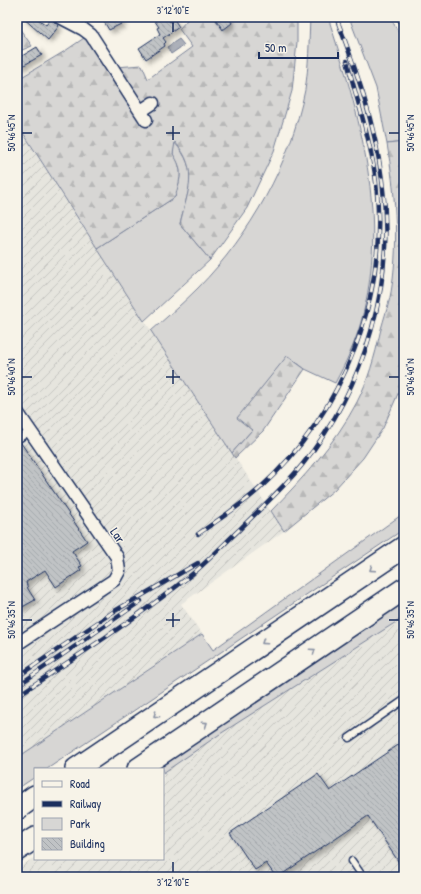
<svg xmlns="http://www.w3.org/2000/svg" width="421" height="894" font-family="'Patrick Hand',sans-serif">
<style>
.industrial{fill:url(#industrial-furrows)}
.green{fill:#d7d6d4;stroke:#798299}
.forest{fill:url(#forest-firs);stroke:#798299}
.water{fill:#acb0b9;stroke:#727c95}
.building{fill:url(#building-back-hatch);stroke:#1b2f5e;filter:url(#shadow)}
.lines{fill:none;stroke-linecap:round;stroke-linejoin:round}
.service-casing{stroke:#1b2f5e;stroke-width:9}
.minor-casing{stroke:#1b2f5e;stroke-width:15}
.motorway-casing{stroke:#1b2f5e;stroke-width:24}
.service{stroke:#f7f3e8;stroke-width:6}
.minor{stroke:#f7f3e8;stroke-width:12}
.motorway{stroke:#f7f3e8;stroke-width:21}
.rail-casing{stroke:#1b2f5e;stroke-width:4.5}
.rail{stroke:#f7f3e8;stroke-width:3;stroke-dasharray:9;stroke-linecap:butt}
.oneway{stroke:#8991a3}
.ticks{fill:none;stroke:#1b2f5e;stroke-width:1.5}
.labels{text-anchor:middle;stroke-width:3;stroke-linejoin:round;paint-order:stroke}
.street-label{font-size:13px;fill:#1b2f5e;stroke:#f7f3e8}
.neatline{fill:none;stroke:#1b2f5e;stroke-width:1.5}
.ticks-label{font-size:10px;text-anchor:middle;fill:#1b2f5e}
</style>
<defs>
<pattern id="industrial-furrows" width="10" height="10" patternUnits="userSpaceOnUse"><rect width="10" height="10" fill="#e6e5de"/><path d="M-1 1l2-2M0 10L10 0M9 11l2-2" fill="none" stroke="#c5c5c1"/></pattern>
<pattern id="forest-firs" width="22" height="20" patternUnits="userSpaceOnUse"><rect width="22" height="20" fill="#d7d6d4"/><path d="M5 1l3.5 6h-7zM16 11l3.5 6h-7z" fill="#b8b8b8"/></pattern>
<pattern id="building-back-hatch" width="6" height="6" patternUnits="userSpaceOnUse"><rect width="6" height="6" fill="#c0c3c5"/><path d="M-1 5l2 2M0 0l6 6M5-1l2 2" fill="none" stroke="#a4a8ac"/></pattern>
<filter id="shadow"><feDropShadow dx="3.5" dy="3.5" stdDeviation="2" flood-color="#0004"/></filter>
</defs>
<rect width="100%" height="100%" fill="#f7f3e8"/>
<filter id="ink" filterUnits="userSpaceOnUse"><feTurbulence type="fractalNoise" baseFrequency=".025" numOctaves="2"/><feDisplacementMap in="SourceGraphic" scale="8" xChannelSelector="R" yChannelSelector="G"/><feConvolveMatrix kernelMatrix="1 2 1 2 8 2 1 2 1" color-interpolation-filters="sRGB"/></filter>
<g filter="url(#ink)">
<g class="industrial">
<polygon points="20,128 107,264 284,531 181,604 202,634 17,758 17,130"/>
<polygon points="404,609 404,877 17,877 17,869 35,857 35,859 163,859 163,771"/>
</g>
<g class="green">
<path d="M310,17H328C360,117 390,217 361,322C355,344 345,364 335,383L305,369L288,356L238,418L252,430L232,453L151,331C167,317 183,303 198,288C251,234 290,164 305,90C309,66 309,41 310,17Z"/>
<polygon points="349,17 390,17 404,42 404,142 387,144 376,88"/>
<path d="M174,142C201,172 187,190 180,224L210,260L144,321L97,248L175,197C180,180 184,170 173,155Z"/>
<polygon points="404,513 404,529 47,769 35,769 35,777 17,789 17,758 202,634 213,650"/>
<polygon points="404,601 404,617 220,734 163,773 163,769 155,769"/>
</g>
<g class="forest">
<path d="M185,17H297V42L292,91L274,151L247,208L210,260L180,224C187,192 200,171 175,142L173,154C184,170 180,180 175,197L97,248L20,128L17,130V73L20,78L65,51L87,36L149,114L150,111L158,103L154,97L143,102L139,101L116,67L142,65L148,79L192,47L179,29L187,20Z"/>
<polygon points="17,25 32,46 17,52"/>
<path d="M404,142V380L383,428L363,458L334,490L284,531L271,511C303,478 335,444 357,402C368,381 375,356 380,333C384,317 390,302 392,286C399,238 395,191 387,144Z"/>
<polygon points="287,356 305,369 263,431 235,458 232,453 252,430 237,418"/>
</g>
<polygon class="water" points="179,39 184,45 171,54 167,47"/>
<g class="building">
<polygon points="22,17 36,17 46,25 51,19 59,26 48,40"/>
<polygon points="109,17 119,17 123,23 109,30 103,20"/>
<polygon points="159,17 167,17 170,22 174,19 179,27 163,38 166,42 164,44 165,46 146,59 139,48 160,34 157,28 159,27 154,20"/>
<polygon points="214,17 229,17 232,23 223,30"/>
<polygon points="37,47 42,55 17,69 17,59"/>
<polygon points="21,443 87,541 72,551 82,566 79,567 81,570 56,587 45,570 26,582 28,589 35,600 17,610 17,444"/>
<polygon points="404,741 404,870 368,816 278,877 276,877 266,863 255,870 230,833 318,774 330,791"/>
</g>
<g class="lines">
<defs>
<g id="service">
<polyline points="17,440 30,431"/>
<polyline points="349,738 404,700"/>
<polyline points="352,861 363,877"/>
</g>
<g id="minor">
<polyline points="60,17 83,29 91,35 146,120"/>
<polyline points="141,111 153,103"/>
<polyline points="17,412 117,557 119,571 114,580 17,644"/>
</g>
<g id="motorway">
<polyline points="76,769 404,547"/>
<polyline points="138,769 404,589"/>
<polyline points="17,809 35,796"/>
<polyline points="17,850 35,838"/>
</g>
</defs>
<use href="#service" class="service-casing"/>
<use href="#minor" class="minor-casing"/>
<use href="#motorway" class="motorway-casing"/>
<use href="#service" class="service"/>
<use href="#minor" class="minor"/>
<use href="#motorway" class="motorway"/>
<defs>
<g id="rail">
<polyline points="398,17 404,29"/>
<path d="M198,534C218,520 240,506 259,489C344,412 389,297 376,182C371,141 357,101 347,61"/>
<polyline points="17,677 113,612 198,563"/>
<polyline points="17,686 141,601"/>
<path d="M17,696C75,657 136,619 191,575C208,561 224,544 240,529C261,508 283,488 302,465C366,386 396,281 382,180C375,124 356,69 336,17"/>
</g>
</defs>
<use href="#rail" class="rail-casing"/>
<use href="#rail" class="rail"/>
</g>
<defs><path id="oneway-chevron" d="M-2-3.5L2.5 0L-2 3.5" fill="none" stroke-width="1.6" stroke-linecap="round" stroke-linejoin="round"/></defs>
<g class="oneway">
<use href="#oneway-chevron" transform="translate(372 569) rotate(146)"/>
<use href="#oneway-chevron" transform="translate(264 642) rotate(146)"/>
<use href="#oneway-chevron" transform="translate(313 651) rotate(-34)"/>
<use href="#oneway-chevron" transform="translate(156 715) rotate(146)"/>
<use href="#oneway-chevron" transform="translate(205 724) rotate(-34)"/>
</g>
</g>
<path class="ticks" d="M173,22V32M173,126V140M22,133H32M166,133H180M389,133H399M173,370V384M22,377H32M166,377H180M389,377H399M173,613V627M22,620H32M166,620H180M389,620H399M173,862V872"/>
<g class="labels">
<g class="street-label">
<text transform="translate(118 535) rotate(55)" y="5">Lar</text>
</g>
</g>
<rect width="421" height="894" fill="none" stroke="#f7f3e8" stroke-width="44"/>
<rect x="34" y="768" width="130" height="92" fill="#f7f3e8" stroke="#9fa5b1"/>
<rect x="42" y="781" width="20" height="6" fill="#f7f3e8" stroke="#9fa5b1"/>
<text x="70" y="788" font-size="12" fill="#1b2f5e">Road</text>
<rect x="42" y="801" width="20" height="6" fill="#1b2f5e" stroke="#9fa5b1"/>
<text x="70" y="808" font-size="12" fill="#1b2f5e">Railway</text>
<rect x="42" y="818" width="20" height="12" fill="#d7d6d4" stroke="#9fa5b1"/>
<text x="70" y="828" font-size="12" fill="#1b2f5e">Park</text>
<rect x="42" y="838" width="20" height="12" fill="url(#building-back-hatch)" stroke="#9fa5b1"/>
<text x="70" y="848" font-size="12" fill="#1b2f5e">Building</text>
<path d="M259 52v6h79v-6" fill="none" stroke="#1b2f5e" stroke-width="2"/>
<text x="265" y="52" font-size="12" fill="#1b2f5e" stroke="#f7f3e8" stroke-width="3" paint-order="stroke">50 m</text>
<rect x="22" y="22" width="377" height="850" class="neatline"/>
<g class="ticks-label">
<text x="173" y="14">3°12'10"E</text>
<text transform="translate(11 133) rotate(-90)" y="4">50°46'45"N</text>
<text transform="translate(410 133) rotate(-90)" y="4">50°46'45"N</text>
<text transform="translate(11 377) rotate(-90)" y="4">50°46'40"N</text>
<text transform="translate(410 377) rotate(-90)" y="4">50°46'40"N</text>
<text transform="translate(11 620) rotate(-90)" y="4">50°46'35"N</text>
<text transform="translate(410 620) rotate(-90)" y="4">50°46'35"N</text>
<text x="173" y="886">3°12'10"E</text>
</g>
</svg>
